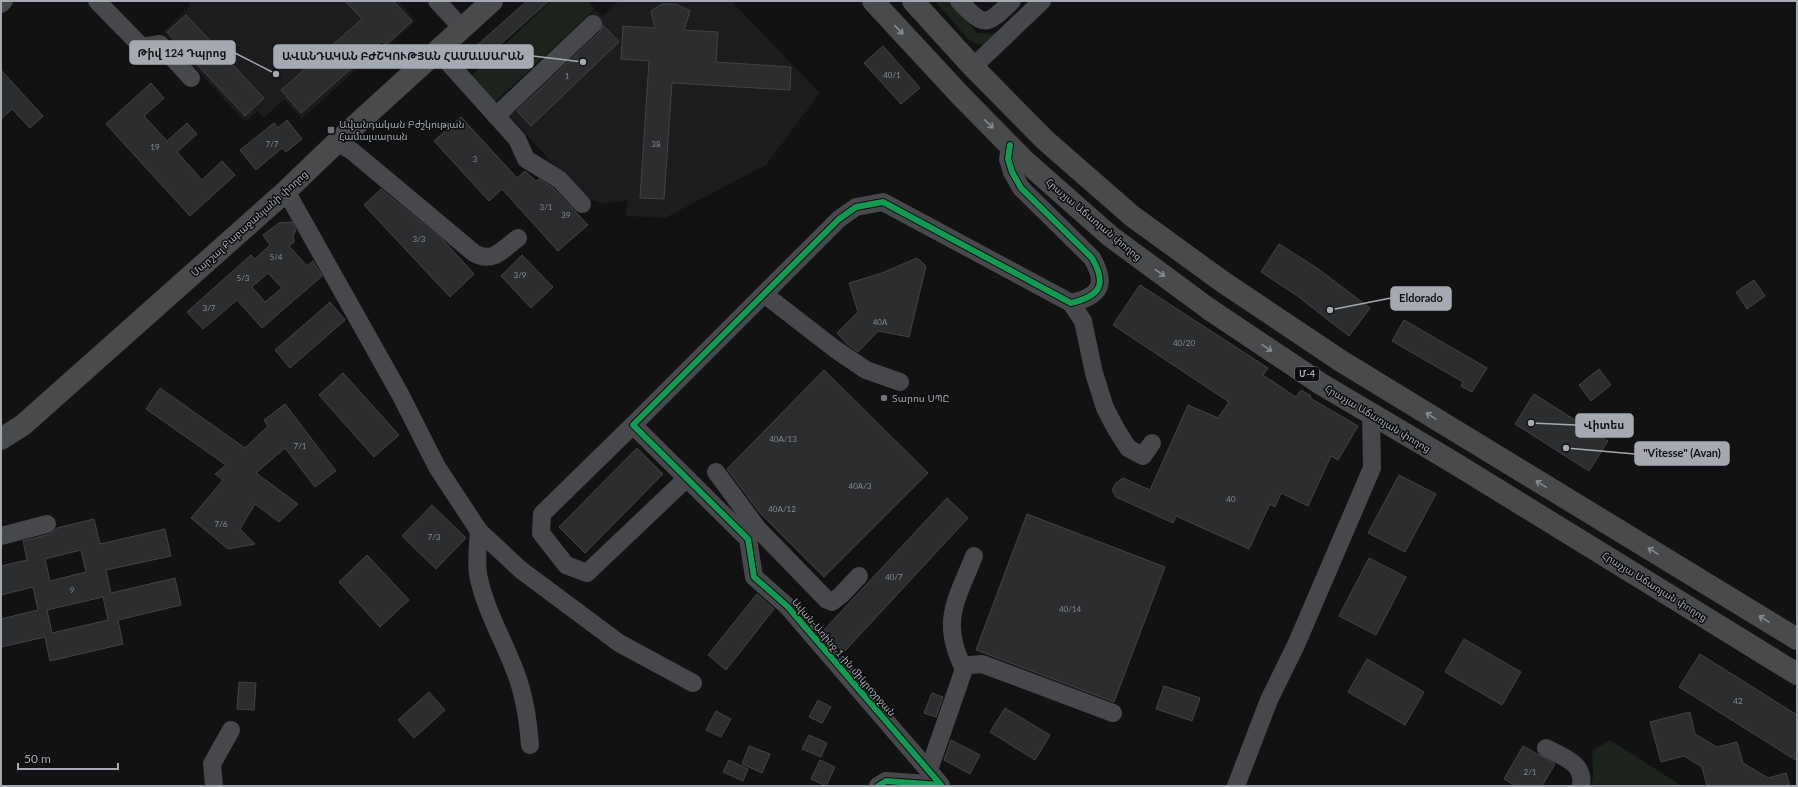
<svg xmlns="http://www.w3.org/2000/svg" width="1798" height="787" font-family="Lato,'Noto Sans Armenian',sans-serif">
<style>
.built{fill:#1c1c1e}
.green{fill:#1c221c}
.building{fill:#2c2d2e;stroke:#424345;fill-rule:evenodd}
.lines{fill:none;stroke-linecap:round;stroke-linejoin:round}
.minor{stroke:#46484b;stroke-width:18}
.major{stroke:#494a4c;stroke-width:22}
.highway{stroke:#494a4c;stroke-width:22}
.cycleway-casing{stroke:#0c0d0e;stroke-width:8}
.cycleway{stroke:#139951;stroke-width:6}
.oneway{stroke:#898c93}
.poi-dot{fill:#71747a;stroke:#0c0d0e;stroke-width:1.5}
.labels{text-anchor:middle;stroke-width:3;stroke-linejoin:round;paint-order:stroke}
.number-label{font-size:8px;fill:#868a91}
.shield{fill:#0c0d0e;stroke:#767a81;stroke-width:1}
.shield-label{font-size:9px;font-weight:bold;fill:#a4a9b2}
.poi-label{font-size:10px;fill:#a4a9b2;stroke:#0c0d0e;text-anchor:start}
.street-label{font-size:10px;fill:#a4a9b2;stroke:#0c0d0e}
.leader{fill:none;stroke:#a4a9b2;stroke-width:1.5}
.callout-dot{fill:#a4a9b2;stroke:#0c0d0e;stroke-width:1.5}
.callout{fill:#a4a9b2;stroke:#a4a9b2;stroke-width:1.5}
.callout-label{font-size:11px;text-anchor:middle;font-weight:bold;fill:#111}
</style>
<rect width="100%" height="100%" fill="#121212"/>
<g class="built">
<polygon points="187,1 398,1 416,21 386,48 383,45 302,119 284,99 264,118 257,111 245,122 163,32 191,6"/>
<polygon points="619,1 731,1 820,93 766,165 665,218 626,216 627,201 603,203 584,198 498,103 596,10 602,16"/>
</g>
<g class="green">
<polygon points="551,1 588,1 595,9 495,102 471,76"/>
<polygon points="935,1 948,1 977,33 991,34 999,31 989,44 978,45 969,40"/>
<polygon points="1610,740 1682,786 1591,786 1593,776 1592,751"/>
</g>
<g class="building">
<polygon points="345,1 393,1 412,21 386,45 382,41 301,113 281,90 362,19"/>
<polygon points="527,1 549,1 476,66 466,55"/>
<polygon points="662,4 676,4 690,11 684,30 718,32 716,62 791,67 790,90 672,83 664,199 640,198 649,61 621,59 623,26 655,28 651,11"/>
<polygon points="186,15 264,98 245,116 167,32"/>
<polygon points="603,25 619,42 531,126 517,111 600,32"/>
<polygon points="883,46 920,88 901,104 864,63"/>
<polygon points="1,70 43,116 30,128 12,109 1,119"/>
<polygon points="151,83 164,98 144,116 167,141 187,123 197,134 177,152 202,180 222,161 235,175 190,216 106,124"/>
<polygon points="461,117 517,178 525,171 536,181 539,179 553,188 588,225 558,251 502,189 489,201 434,141"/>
<polygon points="287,120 302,139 286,152 282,148 256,170 240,150 274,123 278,128"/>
<polygon points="381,189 444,241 474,274 450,297 364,205"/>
<path d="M292,222L296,230L293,236L294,242L289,246L307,266L313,261L322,276L262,328L237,300L203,329L187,312L251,255L255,259L270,245L263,235L279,223ZM268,273L282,288L265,302L252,287Z"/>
<polygon points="1279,244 1317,268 1370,308 1349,336 1296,295 1261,272"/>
<polygon points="522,255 553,287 531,308 501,276"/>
<polygon points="917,258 926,266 909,337 878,331 858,352 847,344 837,333 858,312 849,283 882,273"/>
<polygon points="1754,280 1765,296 1747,309 1736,292"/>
<polygon points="1140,285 1268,368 1263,375 1296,397 1301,390 1311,396 1310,398 1358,426 1338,460 1331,456 1308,506 1281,493 1275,507 1270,504 1249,549 1176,516 1173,523 1116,497 1112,490 1116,483 1123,478 1150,490 1188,405 1218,418 1229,402 1113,325"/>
<polygon points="330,302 345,320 290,368 275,350"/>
<polygon points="1404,320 1487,368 1472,392 1461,386 1463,382 1392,341"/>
<polygon points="1599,369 1611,385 1591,401 1579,385"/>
<polygon points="824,370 928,473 824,577 760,513 727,469"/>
<polygon points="343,373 399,435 374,457 319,395"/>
<polygon points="160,388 245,448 268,426 264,420 285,404 336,471 315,487 285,448 256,473 298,504 279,522 255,504 240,529 255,544 228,549 191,518 223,480 215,474 226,465 146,409"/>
<polygon points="1534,394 1608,441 1589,471 1515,424"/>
<polygon points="637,448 663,474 585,553 559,527"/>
<polygon points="1399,475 1436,494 1405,552 1368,533"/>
<polygon points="947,498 968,518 843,653 823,631"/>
<polygon points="432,505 466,538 436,569 402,536"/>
<polygon points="1027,514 1165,567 1114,702 976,650"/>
<path d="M94,519L100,544L165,529L171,556L106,570L111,593L175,578L181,605L118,620L123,644L50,661L45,637L1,647V619L38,610L33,587L1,595V566L27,560L23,541L50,534L57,528ZM81,550L86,572L50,581L45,559ZM103,597L108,620L52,633L47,610Z"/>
<polygon points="367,555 409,600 380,627 339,582"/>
<polygon points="1369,558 1406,577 1376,635 1339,616"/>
<polygon points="757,594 774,609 726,670 708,655"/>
<polygon points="1464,639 1521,672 1502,705 1445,672"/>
<polygon points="1700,654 1797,715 1797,761 1679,687"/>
<polygon points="1367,659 1424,692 1405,725 1348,692"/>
<polygon points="239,682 256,683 254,710 237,709"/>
<polygon points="1164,686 1200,698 1192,721 1156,709"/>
<polygon points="429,692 445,710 414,738 398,720"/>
<polygon points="932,693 943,697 936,717 924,713"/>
<polygon points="818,700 831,707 822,723 809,717"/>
<polygon points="1005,708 1050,735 1035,760 990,732"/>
<polygon points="716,711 731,719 721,737 706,730"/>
<polygon points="1690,712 1695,734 1717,747 1737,742 1743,763 1768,778 1786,773 1790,786 1707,786 1702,767 1684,756 1661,762 1650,722"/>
<polygon points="809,735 827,743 821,757 802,749"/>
<polygon points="951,740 980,755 970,774 944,760"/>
<polygon points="749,746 770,754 762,773 742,764"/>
<polygon points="1523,746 1555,764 1542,786 1516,786 1504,779"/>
<polygon points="729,760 748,769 743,781 723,772"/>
<polygon points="820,760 835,767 826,786 811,779"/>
</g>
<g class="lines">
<g class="minor">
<polyline points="97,1 142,47 160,44 191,78"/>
<polyline points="437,1 462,28"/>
<path d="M959,1C985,28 986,26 1012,1"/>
<polyline points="1,4 4,1"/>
<polyline points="437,50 517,139 526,159 560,180 582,204"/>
<polyline points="973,67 1042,1"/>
<polyline points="496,116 593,24"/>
<path d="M337,142L352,151L474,253C493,264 503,249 518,238"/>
<polyline points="286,191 400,394 437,467 479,531 521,570 619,643 693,683"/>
<polyline points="764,294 835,349 866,370 900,382"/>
<polyline points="1071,303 1083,321 1094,373 1105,408 1116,429 1128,448 1143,456 1152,443"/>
<polyline points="633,425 748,539 754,577 787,606 941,785 886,781 878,786"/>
<polyline points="716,472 758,529 827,600 832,602 841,595 859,576"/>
<path d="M687,478L587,573L566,565L541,533L542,514L633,425L839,219L856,207L883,202L1071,303C1101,296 1107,284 1092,258L1021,188L1012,172L1008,159L1010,145"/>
<path d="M479,531C478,545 476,559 478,574C485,612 507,645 519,682C526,704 528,723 530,745"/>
<polyline points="1,536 47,524"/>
<path d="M964,669C940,622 956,601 974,556"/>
<path d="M1546,748C1563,757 1585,763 1581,786"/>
<polyline points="929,770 964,669 970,665 982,664 1113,713"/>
<polyline points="214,786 212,764 231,730"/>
<polyline points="1236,786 1269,700 1296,645 1372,468 1371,414"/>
</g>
<polyline class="major" points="1,439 23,425 286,191 337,142 492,1"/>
<g class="highway">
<polyline points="873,1 961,96 1025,161 1110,236 1209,309 1321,384 1451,461 1797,674"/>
<polyline points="913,1 973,67 1045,140 1132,216 1223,282 1341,361 1797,639"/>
</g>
<defs>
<path id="cycleway" d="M878,786L886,781L941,785L787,606L754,577L748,539L633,425L839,219L856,207L883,202L1071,303C1101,296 1107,284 1092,258L1021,188L1012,172L1008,159L1010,145"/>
</defs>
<use href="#cycleway" class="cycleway-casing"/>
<use href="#cycleway" class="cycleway"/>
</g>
<defs><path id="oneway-shaft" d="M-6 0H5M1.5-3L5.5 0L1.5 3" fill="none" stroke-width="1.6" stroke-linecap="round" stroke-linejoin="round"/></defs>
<g class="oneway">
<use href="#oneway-shaft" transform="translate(899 30) rotate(47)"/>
<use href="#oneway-shaft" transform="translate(989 124) rotate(45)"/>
<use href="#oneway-shaft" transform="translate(1160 273) rotate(36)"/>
<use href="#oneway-shaft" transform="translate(1267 348) rotate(34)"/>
<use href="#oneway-shaft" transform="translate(1431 416) rotate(-148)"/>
<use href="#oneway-shaft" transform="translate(1541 484) rotate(-149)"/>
<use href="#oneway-shaft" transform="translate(1653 551) rotate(-149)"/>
<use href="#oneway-shaft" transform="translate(1764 619) rotate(-149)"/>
</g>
<g class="poi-dot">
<rect x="327" y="126" width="8" height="8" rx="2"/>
<circle cx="884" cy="398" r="4"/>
</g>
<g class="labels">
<g class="number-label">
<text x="892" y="78">40/1</text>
<text x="567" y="79">1</text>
<text x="272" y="147">7/7</text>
<text x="656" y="147">38</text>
<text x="155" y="150">19</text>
<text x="475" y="162">3</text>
<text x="546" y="210">3/1</text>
<text x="566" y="218">39</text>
<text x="419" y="242">3/3</text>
<text x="276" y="260">5/4</text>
<text x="520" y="278">3/9</text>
<text x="243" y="281">5/3</text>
<text x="209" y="311">3/7</text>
<text x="880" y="325">40А</text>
<text x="1184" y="346">40/20</text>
<text x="783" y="442">40А/13</text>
<text x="300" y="449">7/1</text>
<text x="860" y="489">40А/3</text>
<text x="1231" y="502">40</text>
<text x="782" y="512">40А/12</text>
<text x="221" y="527">7/6</text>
<text x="434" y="540">7/3</text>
<text x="894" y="580">40/7</text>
<text x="72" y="593">9</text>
<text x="1070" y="612">40/14</text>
<text x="1738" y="704">42</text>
<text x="1530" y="775">2/1</text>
</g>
<rect class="shield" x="1295" y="367" width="24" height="14" rx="3"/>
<g class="shield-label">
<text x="1307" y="377">Մ-4</text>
</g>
<g class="poi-label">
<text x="339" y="128">Ավանդական Բժշկության<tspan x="339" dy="12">Համալսարան</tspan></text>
<text x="892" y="402">Տարոս ՍՊԸ</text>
</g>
<g class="street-label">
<text transform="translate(1094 219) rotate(40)" y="4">Հրաչյա Աճառյան փողոց</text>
<text transform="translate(249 223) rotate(-42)" y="4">Մարշալ Բաբաջանյանի փողոց</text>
<text transform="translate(1378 418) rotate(31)" y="4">Հրաչյա Աճառյան փողոց</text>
<text transform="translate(1655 586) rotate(32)" y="4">Հրաչյա Աճառյան փողոց</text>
<text transform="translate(844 657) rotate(49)" y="4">Ավան-Առինջ 1-ին միկրոշրջան</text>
</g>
</g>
<path class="leader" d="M276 74L235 53M583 62L533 56M1330 310L1391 298M1531 423L1576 425M1566 448L1635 454"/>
<g class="callout-dot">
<circle cx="276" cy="74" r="4"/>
<circle cx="583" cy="62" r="4"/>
<circle cx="1330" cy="310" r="4"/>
<circle cx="1531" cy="423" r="4"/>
<circle cx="1566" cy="448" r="4"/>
</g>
<g class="callout">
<rect x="130" y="41" width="105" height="23" rx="4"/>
<rect x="274" y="45" width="259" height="23" rx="4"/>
<rect x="1391" y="287" width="60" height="23" rx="4"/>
<rect x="1576" y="414" width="57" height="23" rx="4"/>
<rect x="1635" y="442" width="94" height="23" rx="4"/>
</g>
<g class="callout-label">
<text x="182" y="57">Թիվ 124 Դպրոց</text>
<text x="403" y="60">ԱՎԱՆԴԱԿԱՆ ԲԺՇԿՈՒԹՅԱՆ ՀԱՄԱԼՍԱՐԱՆ</text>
<text x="1421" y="302">Eldorado</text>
<text x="1604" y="429">Վիտես</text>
<text x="1682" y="457">"Vitesse" (Avan)</text>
</g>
<rect width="1798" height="787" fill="none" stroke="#a4a9b2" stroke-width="4"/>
<path d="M18 763v6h100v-6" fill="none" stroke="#a4a9b2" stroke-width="2"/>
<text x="24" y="763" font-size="12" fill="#a4a9b2" stroke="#0c0d0e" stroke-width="3" paint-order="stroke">50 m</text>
</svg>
